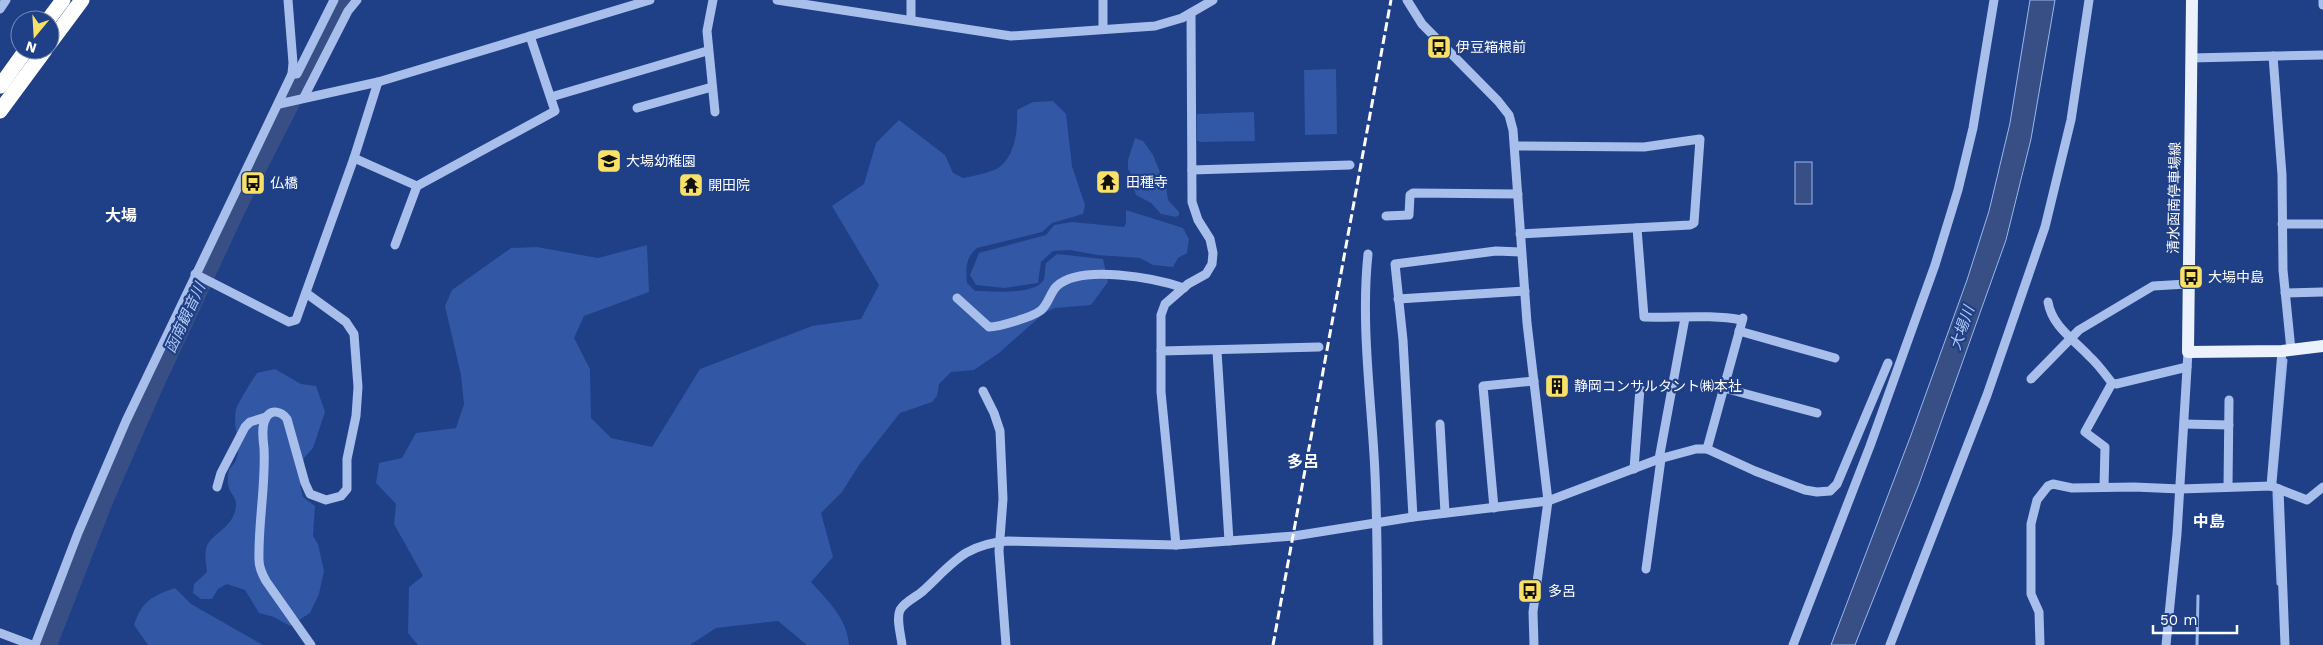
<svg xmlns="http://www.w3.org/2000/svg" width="2323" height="645" font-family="'Work Sans','Noto Sans JP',sans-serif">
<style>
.green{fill:#3257a4}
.water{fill:#384f85;stroke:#9bb7ec}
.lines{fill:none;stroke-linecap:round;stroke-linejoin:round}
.stream{stroke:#9bb7ec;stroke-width:3}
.river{stroke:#384f85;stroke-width:20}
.minor{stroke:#a8beeb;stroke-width:9}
.major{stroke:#ecf1fe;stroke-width:12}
.highway{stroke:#fff;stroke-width:15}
.rail{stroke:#fff;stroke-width:3;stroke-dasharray:9 4;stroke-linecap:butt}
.labels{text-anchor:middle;stroke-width:4.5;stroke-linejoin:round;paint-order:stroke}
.poi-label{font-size:14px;fill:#fff;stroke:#1f3f87;text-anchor:start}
.street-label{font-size:14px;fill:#fff;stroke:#1f3f87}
.water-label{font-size:15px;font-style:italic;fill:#b4c8f2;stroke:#1f3f87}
.quarter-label{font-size:16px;font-weight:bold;fill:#fff;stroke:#1f3f87}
</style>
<rect width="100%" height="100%" fill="#1f3f87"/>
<g class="green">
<polygon points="1336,69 1337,134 1305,135 1304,70"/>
<path d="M1053,101L1066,114L1072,166L1085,205L1083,214L1052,223L1042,232L977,248C965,258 966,269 967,283L975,291C991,291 1036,296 1044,279C1045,275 1045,268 1046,263L1057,254L1103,259L1108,282L1091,305L1055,308L1044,313L999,353L974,370L951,372L939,384L937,396L932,402L900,413L859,465L842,492L821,513L833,557L811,582C828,601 847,618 849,645H807L778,621L716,628L690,645H418L408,633L409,587L423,576L394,524L396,504L376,483L379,463L402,458L416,433L456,428L464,404L461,375L445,306L452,290L511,248L537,247L598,258L647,245L649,292L584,316L574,338L590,369L591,418L611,438L652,447L700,369L812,326L861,319L879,285L832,206L864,184L876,143L899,120L945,155L953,173L963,178C973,176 984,174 994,170C1015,161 1018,130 1017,110L1033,102Z"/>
<polygon points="1254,112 1255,141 1200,142 1197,140 1197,114"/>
<polygon points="1135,138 1143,141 1153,155 1166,187 1168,200 1179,212 1179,215 1176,217 1161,214 1151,203 1136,195 1134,189 1137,184 1128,169 1128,160"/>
<polygon points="1126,210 1183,228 1189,239 1187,253 1178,258 1173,267 1153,265 1140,258 1097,255 1070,250 1053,251 1041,262 1038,283 1004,288 976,285 970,275 979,253 1046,235 1054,225 1072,222 1124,227 1126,223"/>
<path d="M275,369L301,384L316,386L325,412L313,448L304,458L300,485L303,497L315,506L313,536L318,544L324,571L319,594L310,613L290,626L274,617L259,613L245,590L227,584L218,589L212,599H201L193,593L194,584L207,572C206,563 203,550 209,542C219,530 234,525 236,506C237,499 231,494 229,488C227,482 228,475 229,469C248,453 231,432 236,410C237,404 253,379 257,373Z"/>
<path d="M175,588L191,604L263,645H148L134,625C142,601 152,596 175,588Z"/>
</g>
<g class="water">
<polygon points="2030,0 2055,0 2031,139 2006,240 1919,484 1855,645 1831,645 1911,435 1967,280 1989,211 2010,123"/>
<rect x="1795" y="162" width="17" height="42"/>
</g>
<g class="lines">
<g class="stream">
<polyline points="2278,584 2274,494 2286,360"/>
<polyline points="2197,645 2198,596"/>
</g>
<polyline class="river" points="47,645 103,501 155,382 238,204 338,9 345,0"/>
<g class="minor">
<polyline points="713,0 707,31 715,112"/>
<polyline points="777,0 1011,36 1155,26 1182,18 1213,0"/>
<polyline points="1103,0 1103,29"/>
<polyline points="1407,0 1422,24 1498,101 1509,115 1513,130 1527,323 1548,501 1533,612 1534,645"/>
<polyline points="2323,0 2323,5"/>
<polyline points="0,9 6,0"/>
<polyline points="911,20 911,0"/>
<polyline points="2273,56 2282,175 2283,270 2291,350"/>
<polyline points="2191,58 2323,55"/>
<polyline points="292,74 297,74 334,0"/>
<polyline points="304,97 348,11 357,0"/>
<polyline points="551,97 707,51"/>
<polyline points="279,104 378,82 650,0"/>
<polyline points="637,108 712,87"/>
<polyline points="1515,146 1644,147 1700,139 1694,223 1690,225 1520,234"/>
<polyline points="354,158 417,186"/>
<polyline points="1192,170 1350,165"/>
<polyline points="1386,216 1409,215 1410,195 1413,193 1518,194"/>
<polyline points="2282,224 2323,224"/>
<path d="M1637,228L1644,317C1677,318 1710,314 1742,320"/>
<polyline points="395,245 417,186 555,111 530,36"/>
<path d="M1368,254C1361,320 1370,389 1374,455C1378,519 1377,582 1378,645"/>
<polyline points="195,274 289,322 296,320 354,158 378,82"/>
<path d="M306,293L346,322L354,334L358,387L356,416L347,459V489L341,496L326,500L310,494L305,483L287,419C282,412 271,408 266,418C261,426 263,439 264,448C266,485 258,523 259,560C259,568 262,574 266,581L311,645"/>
<polyline points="2285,293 2323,292"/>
<path d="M957,298L989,327C999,327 1032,317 1040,311C1048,306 1050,292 1057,286C1081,264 1155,278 1184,288"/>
<polyline points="1398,299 1525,291"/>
<path d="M2048,302C2052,326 2073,339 2089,356C2098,364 2105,374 2112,383"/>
<polyline points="1739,331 1835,358"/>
<polyline points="1161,351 1319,347"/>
<polyline points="1217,351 1229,541"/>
<polyline points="2031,379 2079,330 2153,286 2187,284"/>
<polyline points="1724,388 1817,413"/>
<polyline points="983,391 994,413 1000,431 1003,499 999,551 1006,645"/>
<polyline points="1440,424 1445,513"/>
<polyline points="2184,424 2229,425"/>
<polyline points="1707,449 1743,318"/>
<polyline points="1659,459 1685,318"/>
<polyline points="1634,469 1640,388"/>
<polyline points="2271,486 2282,351"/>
<polyline points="217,487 221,473 245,427 250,422 266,417"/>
<polyline points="2104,487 2105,447 2085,432 2112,383 2116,384 2187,367"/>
<polyline points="2228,487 2229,400"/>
<polyline points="2279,489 2285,645"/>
<polyline points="1494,508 1483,386 1534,381"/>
<polyline points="1413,517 1403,340 1395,264 1496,251 1521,252"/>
<polyline points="1176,545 1161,392 1161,315 1165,304 1188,284 1206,274 1212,264 1213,253 1210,239 1198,220 1192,202 1191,13"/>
<polyline points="1646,569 1661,459"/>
<polyline points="0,633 32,645"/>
<polyline points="35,645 78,533 126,421 292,74 293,63 288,0"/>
<path d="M902,645C901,635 896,619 900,610C905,601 917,597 924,590C953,563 965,544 1008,541L1176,545L1294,536L1413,517L1548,501L1659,459L1696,449H1707L1755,471L1805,490L1817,492L1830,491L1837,484L1888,363"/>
<polyline points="1793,645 1870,446 1935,265 1958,190 1973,128 1994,0"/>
<polyline points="1890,645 1987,395 2045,227 2071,120 2089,0"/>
<polyline points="2040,645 2039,612 2031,594 2031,524 2037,500 2048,486 2053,484 2072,488 2134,487 2180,489 2271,486 2307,500 2323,487"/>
<polyline points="2166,645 2177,534 2188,352"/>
</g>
<polyline class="major" points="2192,0 2188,352 2282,351 2323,346"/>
<g class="highway">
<polyline points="48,20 63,0"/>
<polyline points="50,43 82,0"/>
<polyline points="0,86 26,50"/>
<polyline points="0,111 45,50"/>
</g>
<polyline class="rail" points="1273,645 1391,0"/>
</g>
<defs>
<symbol id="bus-square" viewBox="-11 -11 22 22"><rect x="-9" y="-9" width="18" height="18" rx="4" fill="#f9e167" stroke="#1f3f87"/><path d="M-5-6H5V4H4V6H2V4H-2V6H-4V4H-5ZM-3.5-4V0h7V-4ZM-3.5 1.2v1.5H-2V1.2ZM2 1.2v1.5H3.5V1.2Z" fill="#111"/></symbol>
<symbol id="school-square" viewBox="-11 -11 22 22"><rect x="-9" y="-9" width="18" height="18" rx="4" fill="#f9e167" stroke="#1f3f87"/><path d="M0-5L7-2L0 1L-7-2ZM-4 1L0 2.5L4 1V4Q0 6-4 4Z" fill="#111"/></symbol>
<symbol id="temple-square" viewBox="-11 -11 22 22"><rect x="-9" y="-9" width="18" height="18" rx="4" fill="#f9e167" stroke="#1f3f87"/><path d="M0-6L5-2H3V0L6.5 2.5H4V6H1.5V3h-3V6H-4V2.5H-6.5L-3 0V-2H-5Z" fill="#111"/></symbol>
<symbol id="building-square" viewBox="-11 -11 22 22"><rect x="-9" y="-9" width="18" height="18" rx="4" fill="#f9e167" stroke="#1f3f87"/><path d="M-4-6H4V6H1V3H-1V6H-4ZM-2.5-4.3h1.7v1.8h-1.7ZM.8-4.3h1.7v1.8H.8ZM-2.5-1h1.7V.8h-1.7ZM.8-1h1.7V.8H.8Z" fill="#111"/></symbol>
</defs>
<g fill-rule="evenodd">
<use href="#bus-square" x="1425" y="33" width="28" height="28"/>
<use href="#school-square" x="595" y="147" width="28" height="28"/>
<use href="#temple-square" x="1094" y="168" width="28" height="28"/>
<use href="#bus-square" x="239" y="169" width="28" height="28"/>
<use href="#temple-square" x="677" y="171" width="28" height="28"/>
<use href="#bus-square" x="2177" y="263" width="28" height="28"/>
<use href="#building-square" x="1543" y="372" width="28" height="28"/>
<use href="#bus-square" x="1516" y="577" width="28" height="28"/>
</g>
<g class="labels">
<g class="poi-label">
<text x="1456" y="52">伊豆箱根前</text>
<text x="626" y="166">大場幼稚園</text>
<text x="1126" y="187">田種寺</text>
<text x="270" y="188">仏橋</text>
<text x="708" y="190">開田院</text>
<text x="2208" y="282">大場中島</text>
<text x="1574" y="391">静岡コンサルタント㈱本社</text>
<text x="1548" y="596">多呂</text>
</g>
<g class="street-label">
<text transform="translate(2174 198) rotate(-89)" y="5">清水函南停車場線</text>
</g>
<g class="water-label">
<text transform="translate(185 318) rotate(-65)" y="5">函南観音川</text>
<text transform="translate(1962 328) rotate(-71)" y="5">大場川</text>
</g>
<g class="quarter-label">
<text x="121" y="221">大場</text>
<text x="1303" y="467">多呂</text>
<text x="2209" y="527">中島</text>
</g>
</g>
<g transform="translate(35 35) rotate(198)"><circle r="24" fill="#1f3f87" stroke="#798cb7"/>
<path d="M0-4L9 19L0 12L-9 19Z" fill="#f9e167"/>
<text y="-8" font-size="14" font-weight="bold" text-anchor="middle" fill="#ffffff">N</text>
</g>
<path d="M2153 625v8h84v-8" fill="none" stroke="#ffffff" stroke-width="2.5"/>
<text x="2160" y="625" font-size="15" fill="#ffffff" stroke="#1f3f87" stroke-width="4" paint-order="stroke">50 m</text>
</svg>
